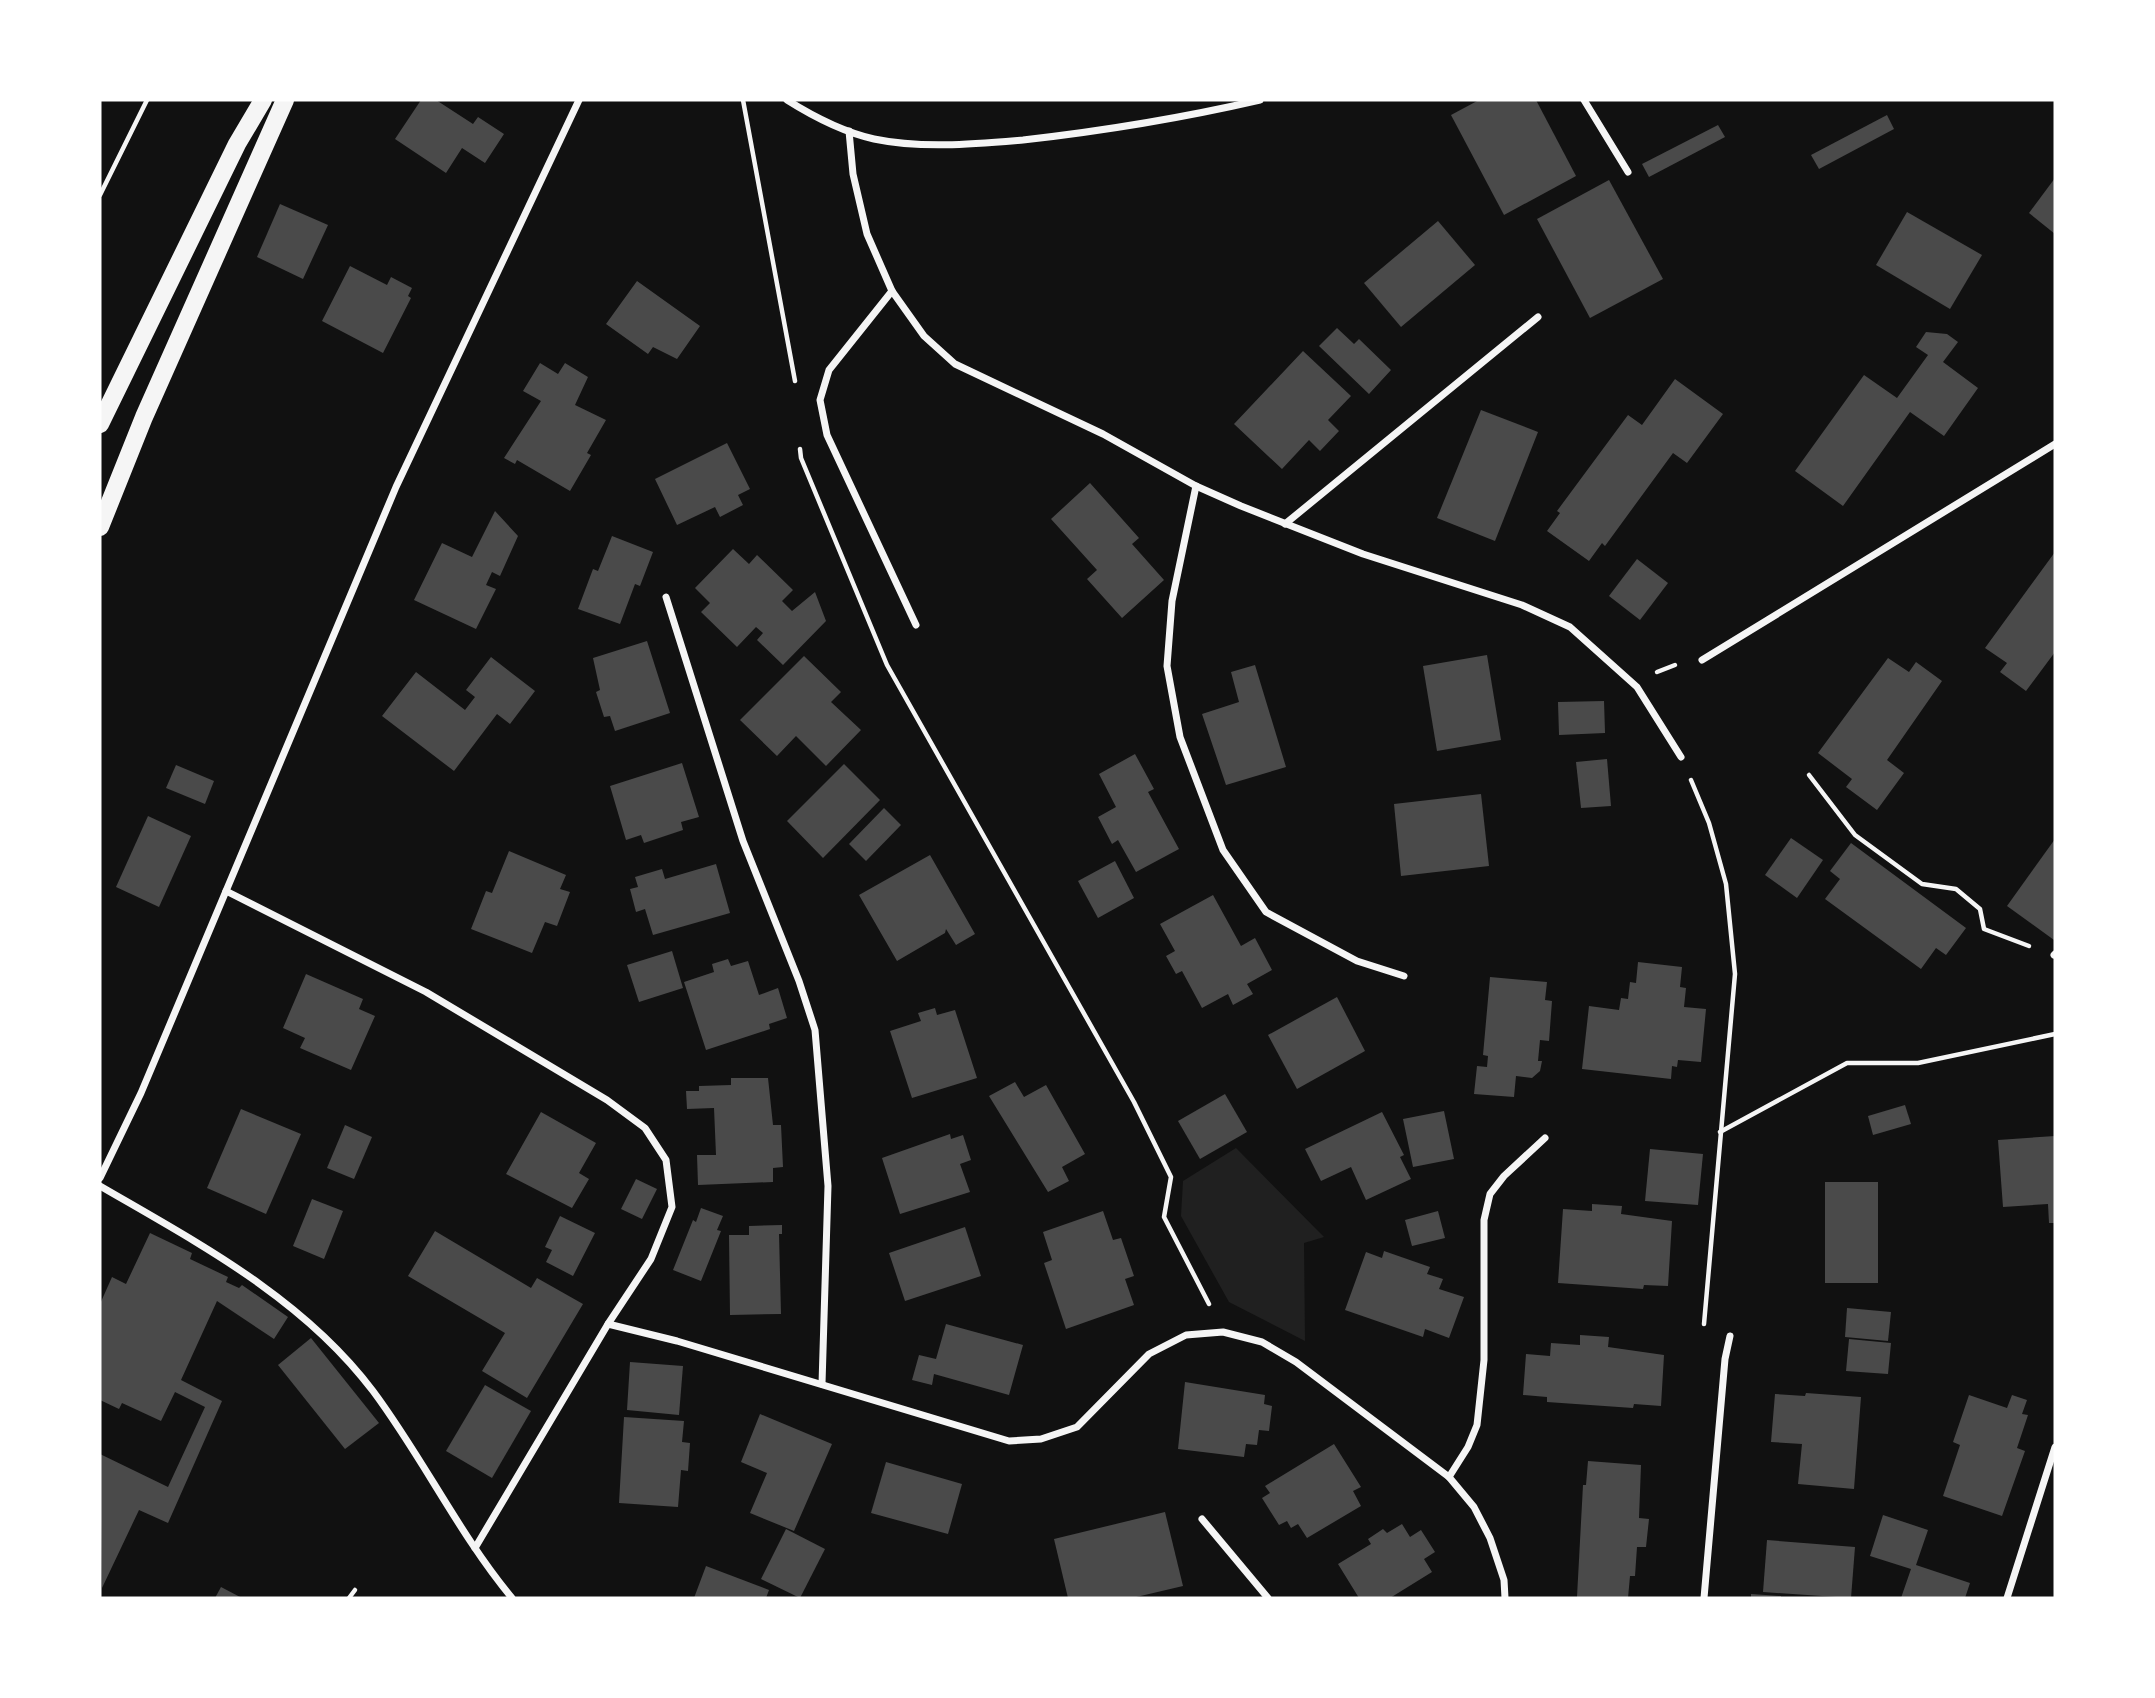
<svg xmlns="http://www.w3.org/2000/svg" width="2155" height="1698" font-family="'Varela Round',sans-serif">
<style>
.green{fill:#202020}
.building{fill:#4a4a4a}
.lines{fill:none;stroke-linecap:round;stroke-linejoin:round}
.path{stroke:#f5f5f5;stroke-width:4.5}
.minor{stroke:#f5f5f5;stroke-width:7}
.primary{stroke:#f5f5f5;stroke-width:18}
</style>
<rect width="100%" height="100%" fill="#111"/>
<polygon class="green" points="1236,1148 1324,1237 1304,1243 1305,1341 1229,1302 1181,1216 1183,1181"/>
<g class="building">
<polygon points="421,100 436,100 473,124 478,117 504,134 485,163 462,148 446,173 395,139"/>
<polygon points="1479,100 1536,100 1576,176 1504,215 1451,115"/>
<polygon points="1887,115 1894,129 1819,169 1811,155"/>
<polygon points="1718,125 1725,137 1649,177 1642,164"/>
<polygon points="2055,178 2055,234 2029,213"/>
<polygon points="1609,180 1663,279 1590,318 1537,219"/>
<polygon points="280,204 328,225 303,279 257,257"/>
<polygon points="1907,212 1982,255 1950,309 1876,265"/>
<polygon points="1438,221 1475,265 1401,327 1364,283"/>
<polygon points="350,266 387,285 391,277 412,288 408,296 411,298 383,353 322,321"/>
<polygon points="637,281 700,326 677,359 653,347 648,354 606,324"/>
<polygon points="1337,328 1354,344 1359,339 1391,370 1369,394 1319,346"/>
<polygon points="1926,332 1947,334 1958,342 1943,362 1978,388 1944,436 1910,412 1843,506 1795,471 1864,375 1897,398 1928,355 1916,347"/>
<polygon points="1303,351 1351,396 1328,420 1339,431 1320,451 1309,440 1282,469 1234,424"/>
<polygon points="540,363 558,374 565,363 588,377 575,405 606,420 587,453 591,455 570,491 517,460 515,464 504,458 541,401 523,391"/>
<polygon points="1675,379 1723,414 1687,463 1673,453 1605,546 1602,543 1589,561 1547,531 1560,513 1557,511 1628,415 1642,425"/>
<polygon points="1481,410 1538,432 1495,541 1437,518"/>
<polygon points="727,443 750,489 738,495 743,505 720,517 715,507 677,525 655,479"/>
<polygon points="1090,483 1139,538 1132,544 1164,580 1122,618 1087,579 1097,570 1051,519"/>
<polygon points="495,511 518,536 500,576 492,572 486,585 496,589 476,629 414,600 442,543 472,557"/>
<polygon points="612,536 653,552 640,586 635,584 620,624 578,609 593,569 598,571"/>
<polygon points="733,549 749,564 757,555 793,590 782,601 792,611 815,592 826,621 783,665 757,640 763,633 756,627 737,647 701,612 710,603 695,588"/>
<polygon points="2055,552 2055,652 2026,691 2000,672 2007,663 1985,648"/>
<polygon points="1637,559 1668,583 1640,620 1609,596"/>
<polygon points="647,641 670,713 615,731 610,716 604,717 596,692 600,690 593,658"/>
<polygon points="1487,655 1501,740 1437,751 1423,666"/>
<polygon points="804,656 841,692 831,702 861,730 826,766 796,736 777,756 740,720"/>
<polygon points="491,657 535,691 510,724 497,714 454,771 382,716 416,672 465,710 475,697 466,690"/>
<polygon points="1888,658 1909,672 1916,662 1942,681 1887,760 1904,773 1877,810 1846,787 1852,779 1818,753"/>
<polygon points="1255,665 1286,767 1226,785 1202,714 1239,702 1231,672"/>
<polygon points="1604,701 1605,733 1559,735 1558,702"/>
<polygon points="1135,754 1154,789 1148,792 1179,849 1136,872 1118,840 1112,844 1098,817 1116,807 1099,774"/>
<polygon points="1607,759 1611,806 1581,808 1576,762"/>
<polygon points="682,763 699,817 681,822 683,830 644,843 641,835 626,840 610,786"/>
<polygon points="844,764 880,800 823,858 787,821"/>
<polygon points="176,765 214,781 205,804 166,788"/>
<polygon points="1481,794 1489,866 1401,876 1394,804"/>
<polygon points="884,808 901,825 866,861 849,844"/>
<polygon points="148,816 191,836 159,907 116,887"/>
<polygon points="1791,838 1823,860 1797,898 1765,875"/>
<polygon points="2055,839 2055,938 2054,940 2007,906"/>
<polygon points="1851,843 1966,928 1946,955 1936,948 1921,969 1825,899 1840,879 1830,871"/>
<polygon points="509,851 566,875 560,889 570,892 557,926 545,922 532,953 471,929 486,891 492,893"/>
<polygon points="930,855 975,934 956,945 946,929 945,933 897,961 859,895"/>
<polygon points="1115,861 1134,898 1098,918 1078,881"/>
<polygon points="716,864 730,913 653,935 645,909 636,912 630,889 638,887 635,877 662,869 665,879"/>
<polygon points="1213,895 1241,946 1255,938 1272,970 1247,984 1253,994 1233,1005 1228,994 1202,1008 1182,971 1176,974 1166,956 1175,951 1160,924"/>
<polygon points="672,951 683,988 639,1002 627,965"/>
<polygon points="728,959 731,966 748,961 759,995 778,988 787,1018 769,1024 770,1029 706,1050 684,982 714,972 712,964"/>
<polygon points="1638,962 1682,967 1680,987 1686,988 1684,1007 1706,1009 1701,1062 1678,1060 1677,1067 1672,1066 1671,1079 1582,1069 1589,1006 1619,1010 1621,998 1628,999 1630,982 1636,983"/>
<polygon points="306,974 363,999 359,1009 375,1016 351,1070 300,1048 305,1038 283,1028"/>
<polygon points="1490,977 1547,982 1545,1000 1552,1001 1549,1041 1540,1040 1538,1061 1542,1061 1540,1071 1532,1078 1516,1076 1514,1097 1474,1094 1477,1066 1487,1067 1488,1056 1483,1055"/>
<polygon points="1337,997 1365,1051 1297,1089 1268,1035"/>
<polygon points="935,1008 937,1015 955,1010 977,1078 912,1098 890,1031 921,1021 918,1013"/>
<polygon points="731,1078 768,1078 773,1125 781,1125 783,1167 773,1168 773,1182 698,1185 697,1155 716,1155 714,1108 687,1109 686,1091 699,1091 699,1086 731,1085"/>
<polygon points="1015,1082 1024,1097 1046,1085 1085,1154 1062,1167 1069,1181 1048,1192 989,1096"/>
<polygon points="1225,1094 1247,1132 1200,1159 1178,1121"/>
<polygon points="1905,1105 1911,1124 1873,1135 1868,1116"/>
<polygon points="241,1109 301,1134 266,1214 207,1188"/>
<polygon points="1444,1111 1454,1159 1413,1167 1403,1119"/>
<polygon points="541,1112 596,1143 579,1173 589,1179 572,1208 506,1174"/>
<polygon points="1382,1112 1404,1155 1400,1157 1411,1179 1366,1200 1351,1167 1321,1181 1305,1149"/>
<polygon points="345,1125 372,1137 354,1179 327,1168"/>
<polygon points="950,1134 951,1139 963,1135 971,1160 960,1164 970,1192 900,1214 882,1158"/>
<polygon points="2055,1136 2055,1223 2049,1223 2048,1204 2003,1207 1998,1140"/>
<polygon points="1650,1149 1703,1154 1698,1205 1645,1201"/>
<polygon points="636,1179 657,1189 642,1219 621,1209"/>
<rect x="1825" y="1182" width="53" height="101"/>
<polygon points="312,1199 343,1211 324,1259 293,1246"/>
<polygon points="1592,1204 1622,1206 1621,1214 1672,1221 1668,1286 1644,1285 1643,1289 1558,1283 1563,1209 1592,1211"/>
<polygon points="701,1208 723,1216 717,1230 721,1231 701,1281 673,1270 693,1220 696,1222"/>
<polygon points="1103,1211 1113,1240 1121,1238 1134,1276 1125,1279 1134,1305 1066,1329 1044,1263 1052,1260 1043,1232"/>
<polygon points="1438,1211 1445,1238 1412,1246 1405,1220"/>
<polygon points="560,1216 595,1233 573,1276 546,1262 552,1250 545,1247"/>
<polygon points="782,1225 782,1234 779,1234 781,1314 730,1315 729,1235 749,1235 749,1226"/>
<polygon points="965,1227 981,1276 905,1301 889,1253"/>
<polygon points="435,1231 531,1288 537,1278 583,1304 527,1398 482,1371 505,1333 408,1276"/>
<polygon points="150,1233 192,1253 190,1259 228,1277 226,1282 239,1288 242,1285 288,1317 274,1339 217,1301 181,1380 222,1401 168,1523 139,1510 102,1588 100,1454 168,1487 205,1407 175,1392 161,1421 122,1403 119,1409 100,1400 100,1304 112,1277 126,1284"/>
<polygon points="1384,1251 1430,1267 1427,1274 1443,1279 1439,1289 1464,1297 1449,1338 1425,1329 1423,1337 1345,1310 1366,1252 1382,1258"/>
<polygon points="1847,1308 1891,1312 1888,1341 1845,1337"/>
<polygon points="946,1324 1023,1345 1009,1395 934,1374 932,1385 912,1380 919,1355 936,1359"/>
<polygon points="1580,1335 1609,1337 1608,1347 1664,1355 1661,1406 1634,1404 1633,1408 1547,1402 1547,1397 1523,1395 1526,1354 1550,1356 1551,1343 1580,1345"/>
<polygon points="311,1338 379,1423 345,1449 278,1365"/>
<polygon points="1849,1339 1891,1343 1888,1374 1846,1371"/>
<polygon points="630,1362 683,1366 679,1415 627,1410"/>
<polygon points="1185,1382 1265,1395 1264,1404 1272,1406 1269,1431 1259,1430 1257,1445 1246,1444 1244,1457 1178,1449"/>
<polygon points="485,1385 531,1411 492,1478 446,1451"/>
<polygon points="1806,1393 1861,1397 1854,1489 1798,1484 1802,1444 1771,1442 1775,1394 1805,1396"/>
<polygon points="1969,1395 2007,1408 2012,1395 2027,1400 2022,1414 2028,1415 2017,1448 2025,1451 2002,1516 1943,1496 1960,1445 1953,1442"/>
<polygon points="760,1414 832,1444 794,1531 750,1513 767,1473 741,1462"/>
<polygon points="624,1417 684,1421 682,1442 690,1443 688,1471 681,1470 678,1507 619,1503"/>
<polygon points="1334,1444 1361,1487 1353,1491 1361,1506 1307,1538 1298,1524 1291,1528 1287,1521 1279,1525 1262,1498 1270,1493 1265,1486"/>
<polygon points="1588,1461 1641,1465 1639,1518 1649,1519 1646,1547 1637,1547 1635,1576 1630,1576 1628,1598 1577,1597 1583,1485 1586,1485"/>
<polygon points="886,1462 962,1484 948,1534 871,1513"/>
<polygon points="1165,1512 1183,1586 1132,1598 1068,1598 1054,1539"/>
<polygon points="1883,1515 1928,1530 1916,1565 1970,1583 1965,1598 1901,1598 1911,1569 1870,1556"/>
<polygon points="1402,1524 1410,1537 1421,1530 1435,1552 1424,1559 1432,1572 1390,1598 1359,1598 1338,1564 1371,1544 1368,1539 1383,1529 1387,1533"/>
<polygon points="786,1529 825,1549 800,1598 761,1579"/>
<polygon points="1767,1540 1855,1547 1851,1598 1763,1592"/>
<polygon points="706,1566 769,1590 766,1598 694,1598"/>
<polygon points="221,1587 242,1598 215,1598"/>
<polygon points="1751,1594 1781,1596 1781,1598 1751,1598"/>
</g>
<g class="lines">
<g class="path">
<polyline points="743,100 795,381"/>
<polyline points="100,195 147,100"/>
<polyline points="800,449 801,458 887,665 1134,1102 1171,1177 1164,1217 1209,1304"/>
<polyline points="1657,672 1675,665"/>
<polyline points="1809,775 1855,835 1922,884 1956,889 1980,909 1984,929 2029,946"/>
<polyline points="1691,780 1709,823 1726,884 1735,974 1704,1324"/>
<polyline points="1720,1132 1847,1063 1918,1063 2055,1034"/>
<polyline points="349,1598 355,1590"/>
</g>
<g class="minor">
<path d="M787,100C814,117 843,132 874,139C922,149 975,144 1023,140C1103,131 1182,118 1260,100"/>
<polyline points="1584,100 1628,172"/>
<polyline points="849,131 853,174 867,234 892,291 924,336 955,364 1103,434 1196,486 1241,506 1363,554 1522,605 1570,627 1637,687 1681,757"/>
<polyline points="892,291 829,370 820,400 827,435 916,625"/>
<polyline points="1196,486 1172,601 1167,666 1180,737 1223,850 1266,912 1357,961 1404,976"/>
<polyline points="1285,524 1538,317"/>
<polyline points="666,597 743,841 799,981 815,1030 828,1186 822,1384"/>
<polyline points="1702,660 2055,444"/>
<polyline points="226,891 426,992 607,1100 645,1128 666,1160 672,1207 651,1259 608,1324 475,1548"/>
<polyline points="2054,955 2055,954"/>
<polyline points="100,1178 141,1093 396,487 579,100"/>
<path d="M100,1186C198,1243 303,1298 373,1391C423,1458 459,1534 512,1598"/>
<polyline points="608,1324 677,1341 1009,1441 1041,1439 1077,1427 1149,1354 1186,1335 1223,1332 1262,1342 1296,1362 1449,1477 1474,1507 1490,1538 1504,1580 1505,1598"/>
<polyline points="1449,1477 1468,1447 1477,1425 1484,1360 1484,1220 1490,1194 1504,1176 1545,1138"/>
<polyline points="1202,1519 1268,1598"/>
<polyline points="1704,1598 1725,1359 1730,1336"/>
<polyline points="2007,1598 2055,1447"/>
</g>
<g class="primary">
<polyline points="100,424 237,144 263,100"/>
<polyline points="100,527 144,417 285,100"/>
</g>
</g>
<rect width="2155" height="1698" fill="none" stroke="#ffffff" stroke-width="203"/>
</svg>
